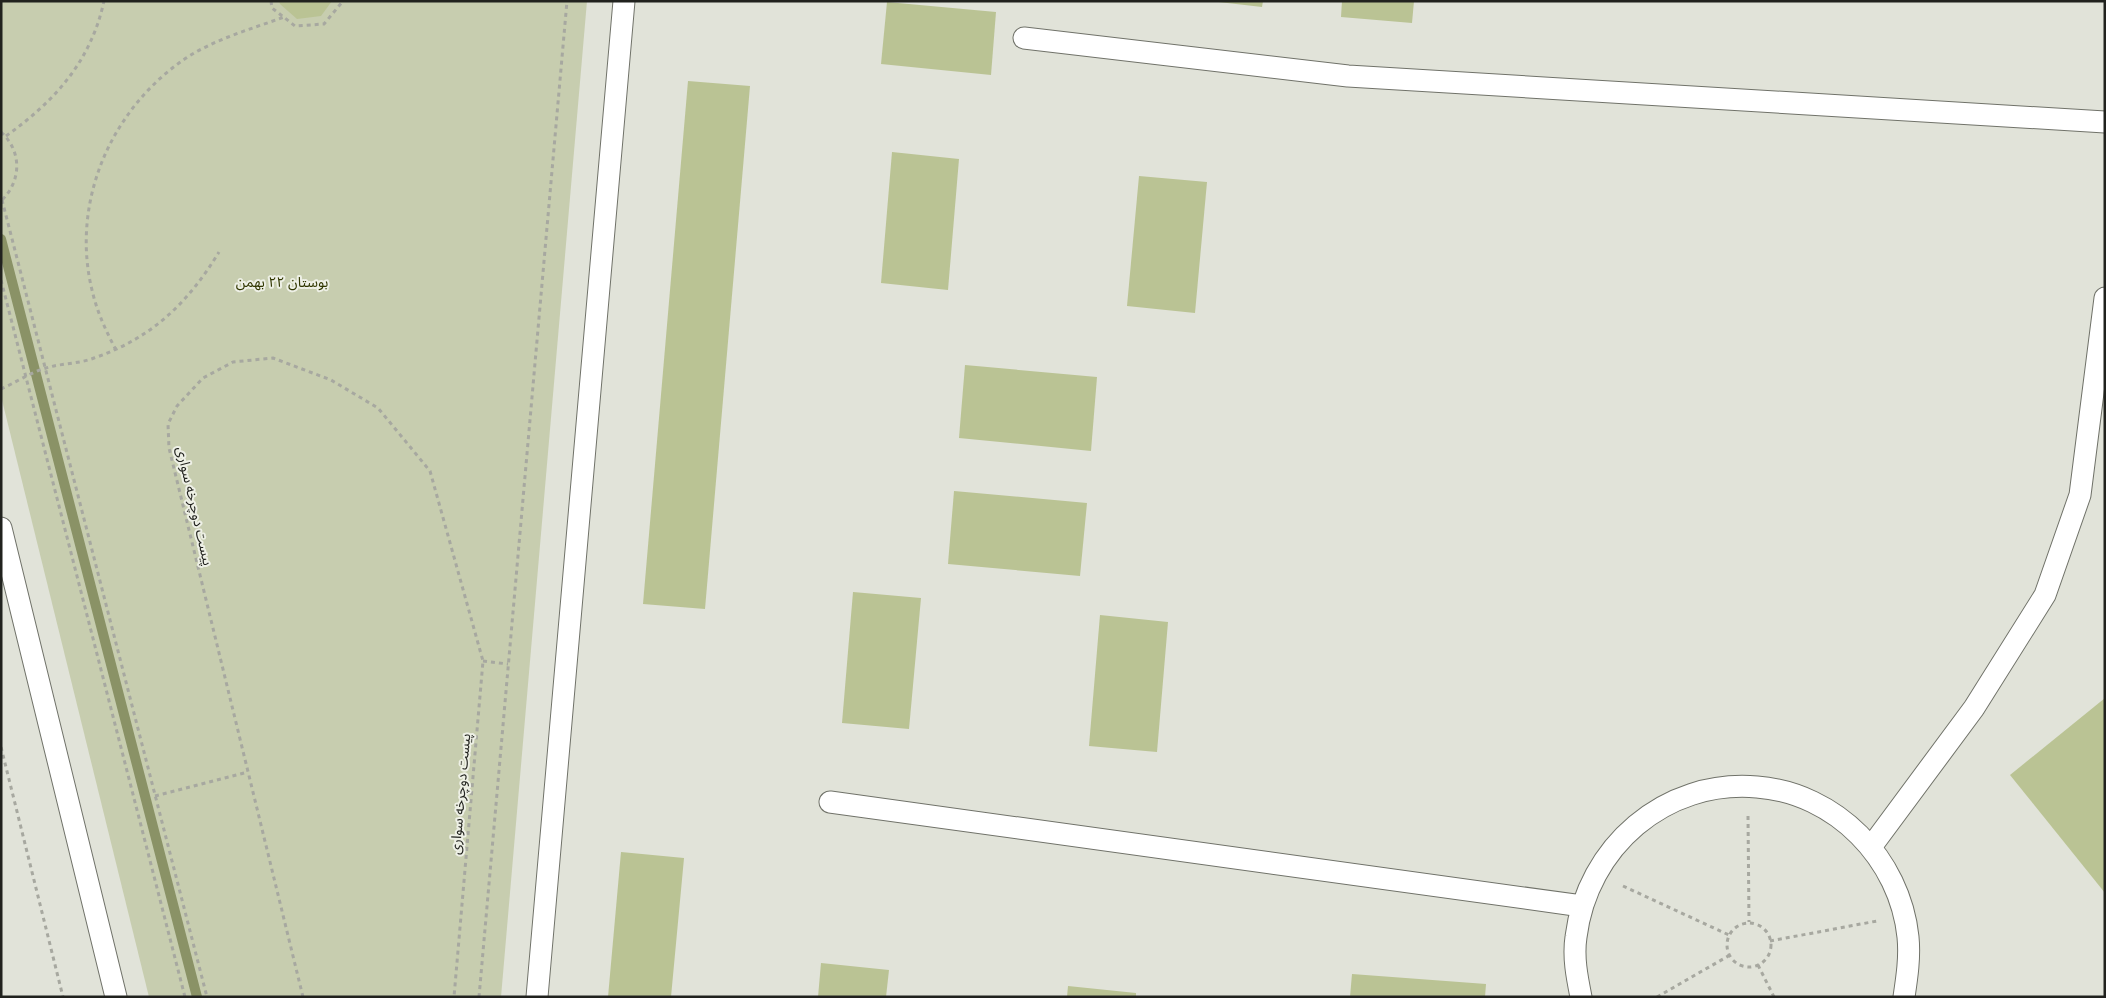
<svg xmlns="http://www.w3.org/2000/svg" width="2106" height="998" font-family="Lato,'Noto Sans Arabic',sans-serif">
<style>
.green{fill:#c7cdaf}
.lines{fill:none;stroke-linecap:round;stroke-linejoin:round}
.stream{stroke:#8a9266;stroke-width:10}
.building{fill:#bac394}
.lane-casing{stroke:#707269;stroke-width:23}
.path{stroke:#a7a8a0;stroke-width:3;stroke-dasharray:4 4;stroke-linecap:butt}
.lane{stroke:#fff;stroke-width:21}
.labels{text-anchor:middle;stroke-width:4;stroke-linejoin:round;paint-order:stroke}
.park-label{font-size:14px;fill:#303600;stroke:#eef0e6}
.street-label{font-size:14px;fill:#21221e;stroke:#eef0e6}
</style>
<rect width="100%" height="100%" fill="#e1e3d9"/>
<polygon class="green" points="1,1 587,1 501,997 149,997 1,396"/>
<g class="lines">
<polyline class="stream" points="1,239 197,997"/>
</g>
<g class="building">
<polygon points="279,1 332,1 321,16 297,19 280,4"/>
<polygon points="1210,1 1263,1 1262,7"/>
<polygon points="1342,1 1414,1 1412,23 1341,17"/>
<polygon points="887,2 996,12 991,75 881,64"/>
<polygon points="688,81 750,86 705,609 643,604"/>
<polygon points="892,152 959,159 948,290 881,283"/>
<polygon points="1139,176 1207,182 1195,313 1127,306"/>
<polygon points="965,365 1097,377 1091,451 959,438"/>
<polygon points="954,491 1087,503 1080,576 948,564"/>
<polygon points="853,592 921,598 909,729 842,723"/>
<polygon points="1100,615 1168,622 1157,752 1089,746"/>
<polygon points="2105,698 2105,893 2010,775"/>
<polygon points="621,852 684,858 671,997 608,997"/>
<polygon points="821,963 889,970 886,997 818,997"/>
<polygon points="1352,974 1486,984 1485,997 1350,997"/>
<polygon points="1068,986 1136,993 1136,997 1067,997"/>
</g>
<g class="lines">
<defs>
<g id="lane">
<polyline points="1024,38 1348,76 2105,122"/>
<polyline points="1,528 116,997"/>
<polyline points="830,802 1582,906"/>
<polyline points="1871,847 1974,708 2045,595 2080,495 2105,298"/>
<polyline points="537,997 624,1"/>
<path d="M1581,997C1577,977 1573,957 1576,937C1587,847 1665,779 1757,787C1836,793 1900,859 1908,937C1910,957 1907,977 1904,997"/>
</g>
</defs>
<use href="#lane" class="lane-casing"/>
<g class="path">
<polyline points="271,1 272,8 295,26 324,24 343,1"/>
<path d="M1,132C22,151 22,181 1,201"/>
<path d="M6,136C55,101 91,61 104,1"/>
<polyline points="2,200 207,997"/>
<polyline points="1,280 185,997"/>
<path d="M116,350C106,331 97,312 92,290C71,204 109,114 179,63C210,40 249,30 284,17"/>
<path d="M1,389C15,383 31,372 46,368C62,363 79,364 94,358C152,338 188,303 219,252"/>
<polyline points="483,661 508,664"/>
<polyline points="1,747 63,997"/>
<polyline points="155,796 248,772"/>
<polyline points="1748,816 1749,922"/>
<polyline points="1623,886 1729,935"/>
<circle cx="1749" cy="945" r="22"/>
<polyline points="1770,941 1877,921"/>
<polyline points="1758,965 1774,997"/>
<polyline points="303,997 169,448 168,424 177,406 203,378 233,362 273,358 331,380 378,408 430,471 483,661 454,997"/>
<polyline points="479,997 567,1"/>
<polyline points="1657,997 1730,955"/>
</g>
<use href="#lane" class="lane"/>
</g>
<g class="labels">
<g class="park-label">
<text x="282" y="287">بوستان ۲۲ بهمن</text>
</g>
<g class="street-label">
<text transform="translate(195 506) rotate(77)" y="5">پیست دوچرخه سواری</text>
<text transform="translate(460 794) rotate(-85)" y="5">پیست دوچرخه سواری</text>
</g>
</g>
<rect width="2106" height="998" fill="none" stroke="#21221e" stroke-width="5"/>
</svg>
